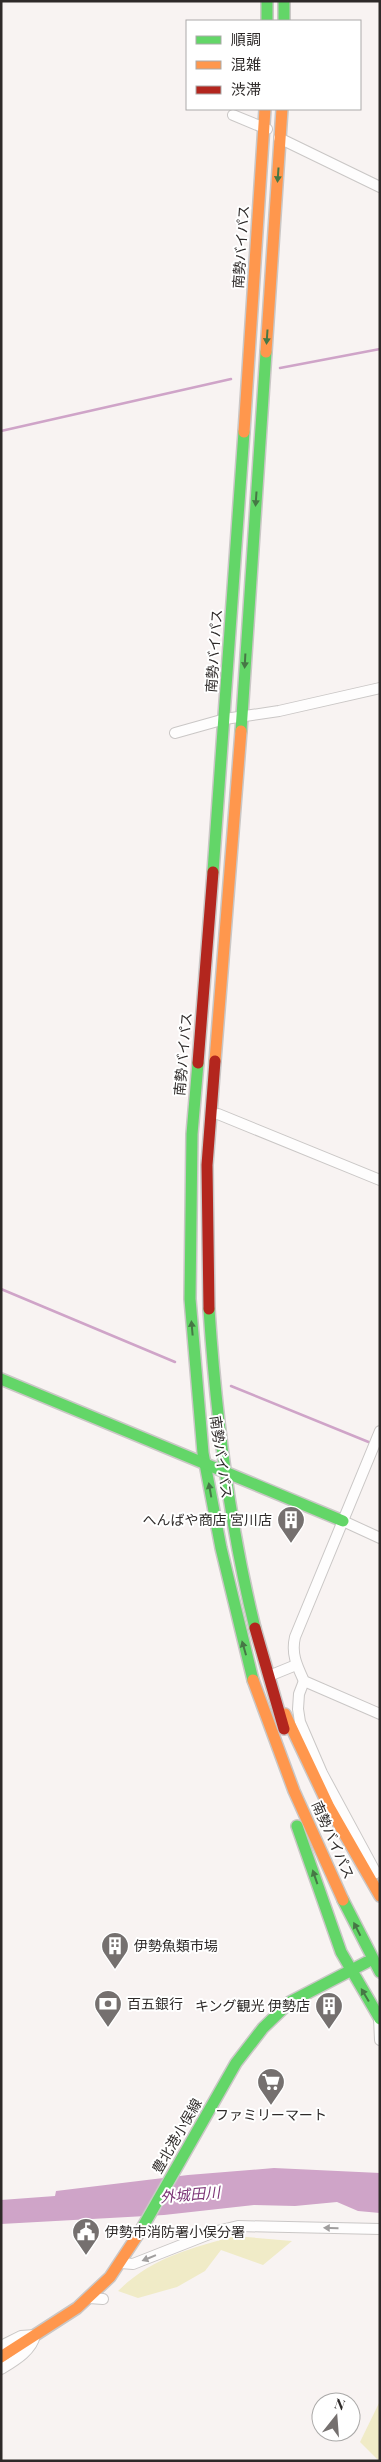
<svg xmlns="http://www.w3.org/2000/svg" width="381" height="2462" font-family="'Playfair Display','Noto Sans JP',serif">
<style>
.green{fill:#f0ebc7}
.water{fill:#cfa4c8}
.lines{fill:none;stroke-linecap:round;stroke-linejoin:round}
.stream{stroke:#cfa4c8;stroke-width:2.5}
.street-casing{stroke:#cac7c6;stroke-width:12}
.fast-casing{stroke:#cac7c6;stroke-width:14}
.slow-casing{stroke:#cac7c6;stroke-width:14}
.jam-casing{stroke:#cac7c6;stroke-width:14}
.street{stroke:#fefdfd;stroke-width:10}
.fast{stroke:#63d668;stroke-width:11}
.slow{stroke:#ff974d;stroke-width:11}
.jam{stroke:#b3261e;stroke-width:11}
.oneway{fill:#467745}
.oneway2{fill:#a09e9e}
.labels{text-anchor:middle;stroke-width:4;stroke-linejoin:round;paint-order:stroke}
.street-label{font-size:14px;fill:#2e2a29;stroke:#fff}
.poi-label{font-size:14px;fill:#2e2a29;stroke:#fff;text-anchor:start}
.water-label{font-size:15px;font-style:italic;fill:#7c3576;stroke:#fff}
</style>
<rect width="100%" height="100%" fill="#f8f3f2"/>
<g class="green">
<path d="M235,2236L292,2241L263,2265L221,2250L205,2271L177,2287L138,2298L118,2291C153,2257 189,2249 235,2236Z"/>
<polygon points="380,2401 380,2461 379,2461 360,2442"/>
</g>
<polygon class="water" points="274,2168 380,2173 380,2213 358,2211 337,2202 295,2206 254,2205 164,2215 1,2224 1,2200 55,2196 56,2191 188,2175"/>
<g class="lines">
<g class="stream">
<polyline points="280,368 380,349"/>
<polyline points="1,431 231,379"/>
<polyline points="1,1289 175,1362"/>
<polyline points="231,1386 371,1443"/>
</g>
<defs>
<g id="street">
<polyline points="233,115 267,129"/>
<polyline points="279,138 380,187"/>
<polyline points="175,733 225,719 279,711 380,688"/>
<polyline points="218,1114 380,1180"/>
<path d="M380,1431L295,1637C291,1654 297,1666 304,1681L380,1714"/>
<polyline points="343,1521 380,1538"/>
<polyline points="269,1676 296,1665"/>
<polyline points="304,1681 299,1694 298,1709 300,1722 322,1773 376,1873"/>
<polyline points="379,2018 380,2040"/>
<polyline points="121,2263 133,2264 217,2231 238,2226 380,2229"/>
<polyline points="89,2298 103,2299"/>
<path d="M1,2346L21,2336L35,2335C32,2351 14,2361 1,2369"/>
</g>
<g id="fast">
<polyline points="267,1 267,21"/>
<polyline points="284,1 284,21"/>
<polyline points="241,731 266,352"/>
<polyline points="213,872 244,432"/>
<polyline points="198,1063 192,1134 190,1299 203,1453 221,1548 253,1680"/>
<path d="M209,1309C216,1417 229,1523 255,1628"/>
<polyline points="1,1379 343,1521"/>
<polyline points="297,1826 341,1952 380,2019"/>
<polyline points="343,1900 380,1972"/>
<polyline points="141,2230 236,2063 263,2028 290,2002 367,1962"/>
</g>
<g id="slow">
<polyline points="266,352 282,109"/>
<polyline points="244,432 265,109"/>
<polyline points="215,1061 241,731"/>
<polyline points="253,1680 294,1791 343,1900"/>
<polyline points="285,1714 329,1807 380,1896"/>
<polyline points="1,2357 77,2308 110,2277 141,2230"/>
</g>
<g id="jam">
<polyline points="198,1063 213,872"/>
<polyline points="209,1309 207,1165 215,1061"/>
<polyline points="255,1628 284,1729"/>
</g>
</defs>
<use href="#street" class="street-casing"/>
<use href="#fast" class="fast-casing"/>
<use href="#slow" class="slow-casing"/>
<use href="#jam" class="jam-casing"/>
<use href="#street" class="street"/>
<use href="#fast" class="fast"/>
<use href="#slow" class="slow"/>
<use href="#jam" class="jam"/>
</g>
<defs><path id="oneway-solid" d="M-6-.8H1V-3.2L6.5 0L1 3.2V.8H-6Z" transform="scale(1.25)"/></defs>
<g class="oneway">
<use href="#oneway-solid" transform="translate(278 175) rotate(94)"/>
<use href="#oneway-solid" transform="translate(267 337) rotate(94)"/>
<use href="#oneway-solid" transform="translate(256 499) rotate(94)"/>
<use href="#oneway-solid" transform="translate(245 661) rotate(93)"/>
<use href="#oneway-solid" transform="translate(192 1328) rotate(-95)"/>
<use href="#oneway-solid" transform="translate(210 1490) rotate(-100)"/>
<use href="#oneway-solid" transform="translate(244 1648) rotate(-106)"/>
<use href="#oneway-solid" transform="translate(315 1877) rotate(-109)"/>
<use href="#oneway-solid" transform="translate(357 1929) rotate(-117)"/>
<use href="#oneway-solid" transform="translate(365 1995) rotate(-121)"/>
</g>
<g class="oneway2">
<use href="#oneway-solid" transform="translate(331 2228) rotate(-179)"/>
<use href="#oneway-solid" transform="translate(149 2258) rotate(158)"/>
</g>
<defs>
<symbol id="building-pin" viewBox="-11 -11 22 30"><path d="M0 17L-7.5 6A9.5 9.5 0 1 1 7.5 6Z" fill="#75706f" stroke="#fff"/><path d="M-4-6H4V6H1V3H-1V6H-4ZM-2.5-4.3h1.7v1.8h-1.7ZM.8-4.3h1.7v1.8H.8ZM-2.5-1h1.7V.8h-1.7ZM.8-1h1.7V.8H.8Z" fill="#fff"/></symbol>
<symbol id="bank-pin" viewBox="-11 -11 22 30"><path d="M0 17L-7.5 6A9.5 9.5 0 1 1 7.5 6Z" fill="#75706f" stroke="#fff"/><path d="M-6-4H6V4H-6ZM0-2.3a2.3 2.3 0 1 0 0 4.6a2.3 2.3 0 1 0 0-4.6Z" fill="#fff"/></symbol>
<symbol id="supermarket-pin" viewBox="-11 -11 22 30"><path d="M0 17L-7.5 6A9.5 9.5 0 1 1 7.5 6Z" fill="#75706f" stroke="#fff"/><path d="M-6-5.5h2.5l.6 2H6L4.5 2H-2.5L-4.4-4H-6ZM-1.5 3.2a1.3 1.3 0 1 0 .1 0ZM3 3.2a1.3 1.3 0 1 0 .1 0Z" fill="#fff"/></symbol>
<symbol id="civic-pin" viewBox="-11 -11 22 30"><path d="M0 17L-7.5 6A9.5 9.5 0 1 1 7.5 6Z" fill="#75706f" stroke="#fff"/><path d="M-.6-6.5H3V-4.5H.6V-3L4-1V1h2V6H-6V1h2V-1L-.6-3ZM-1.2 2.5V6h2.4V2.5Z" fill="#fff"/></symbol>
</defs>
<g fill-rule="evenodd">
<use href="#building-pin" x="275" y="1504" width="32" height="43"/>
<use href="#building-pin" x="99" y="1930" width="32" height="43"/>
<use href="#bank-pin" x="92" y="1988" width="32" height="43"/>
<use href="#building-pin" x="313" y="1990" width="32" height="43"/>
<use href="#supermarket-pin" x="255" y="2066" width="32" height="43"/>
<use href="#civic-pin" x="70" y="2216" width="32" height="43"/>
</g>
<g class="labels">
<g class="street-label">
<text transform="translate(241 247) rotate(-86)" y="5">南勢バイパス</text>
<text transform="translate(214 651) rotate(-86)" y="5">南勢バイパス</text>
<text transform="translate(183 1054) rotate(-85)" y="5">南勢バイパス</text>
<text transform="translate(221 1457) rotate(82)" y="5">南勢バイパス</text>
<text transform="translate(333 1840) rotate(66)" y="5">南勢バイパス</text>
<text transform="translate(177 2136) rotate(-60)" y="5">豊北港小俣線</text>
</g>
<g class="poi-label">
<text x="272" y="1525" text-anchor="end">へんばや商店 宮川店</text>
<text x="134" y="1951">伊勢魚類市場</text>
<text x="127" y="2009">百五銀行</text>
<text x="310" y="2011" text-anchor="end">キング観光 伊勢店</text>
<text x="271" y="2120" text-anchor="middle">ファミリーマート</text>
<text x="105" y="2237">伊勢市消防署小俣分署</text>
</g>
<g class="water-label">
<text transform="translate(190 2195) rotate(-5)" y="5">外城田川</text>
</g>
</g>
<rect width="381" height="2462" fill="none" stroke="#2e2a29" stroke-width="5"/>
<rect x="186" y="20" width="175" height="90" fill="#ffffff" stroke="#abaaa9"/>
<rect x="196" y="36" width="25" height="8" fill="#63d668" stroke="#abaaa9"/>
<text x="231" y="45" font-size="15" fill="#2e2a29">順調</text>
<rect x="196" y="61" width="25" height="8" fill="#ff974d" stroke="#abaaa9"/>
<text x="231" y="70" font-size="15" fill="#2e2a29">混雑</text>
<rect x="196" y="86" width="25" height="8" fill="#b3261e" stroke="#abaaa9"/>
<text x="231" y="95" font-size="15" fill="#2e2a29">渋滞</text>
<g transform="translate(336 2417) rotate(17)"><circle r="24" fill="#ffffff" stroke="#abaaa9"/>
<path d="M0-4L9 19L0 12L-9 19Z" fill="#75706f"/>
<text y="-8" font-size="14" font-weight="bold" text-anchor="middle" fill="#2e2a29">N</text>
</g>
</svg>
